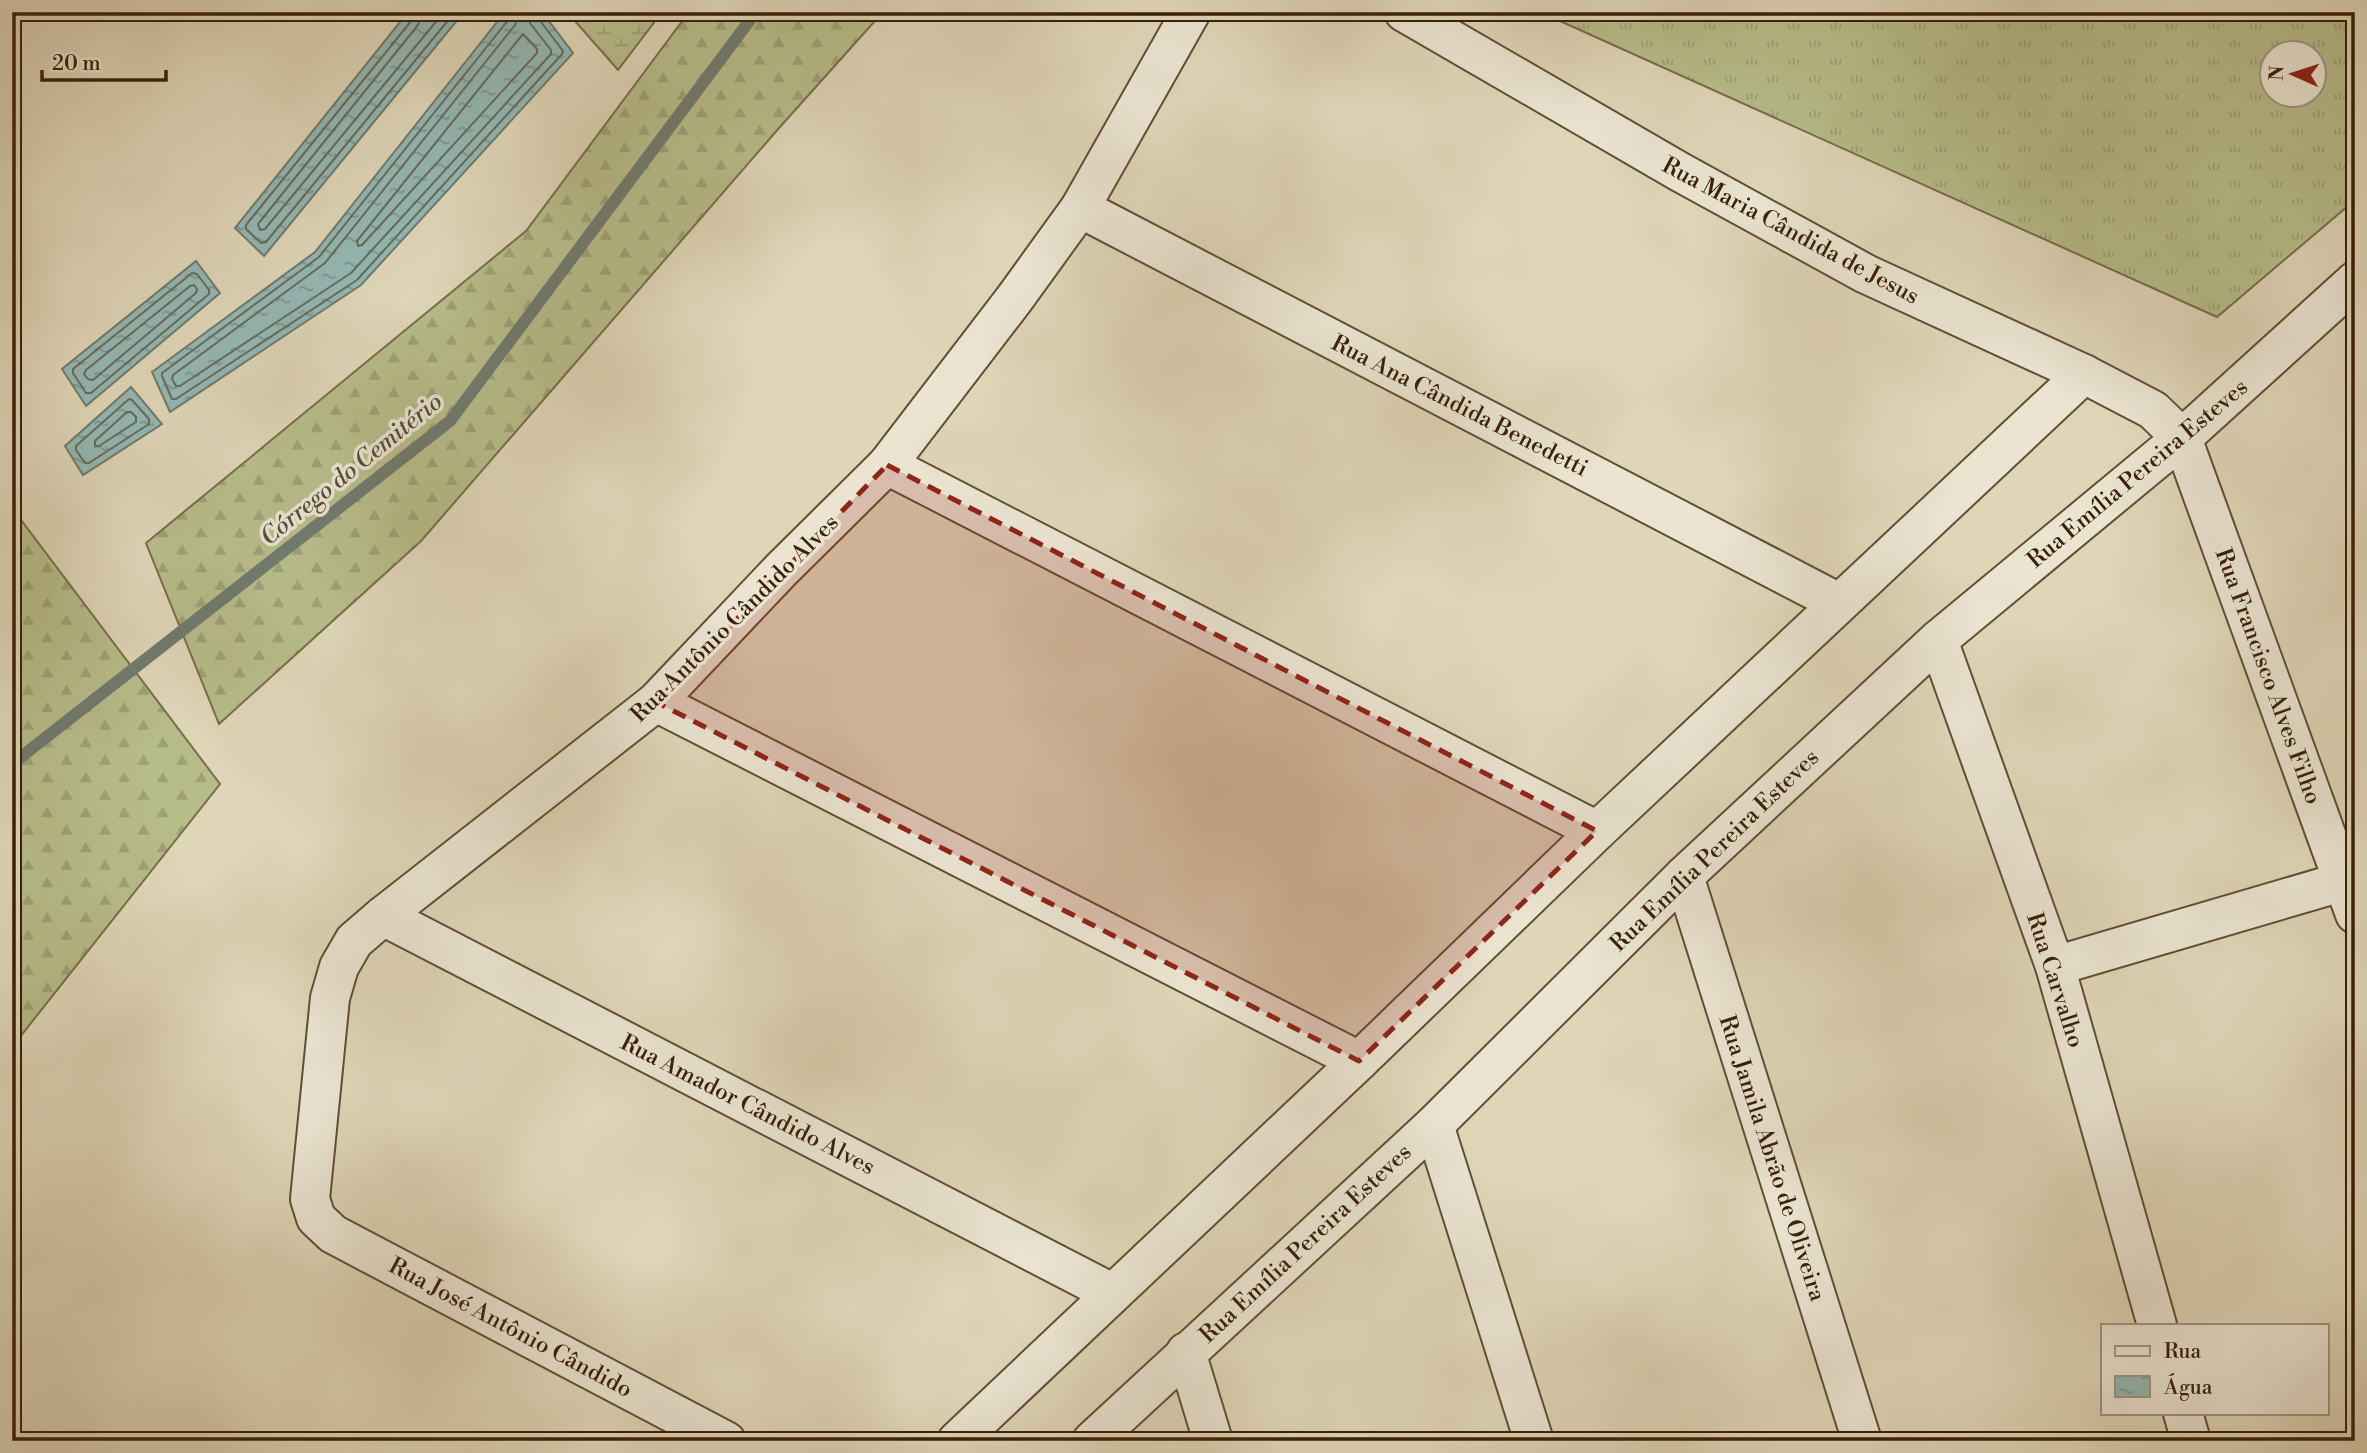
<svg xmlns="http://www.w3.org/2000/svg" width="2367" height="1453" font-family="'Libre Bodoni',serif">
<style>
.grass{fill:url(#grass-tufts);stroke:#786e4a;stroke-width:2;fill-rule:evenodd}
.forest{fill:url(#forest-firs);stroke:#786e4a;stroke-width:2}
.wetland{fill:url(#wetland-marsh);stroke:#786e4a;stroke-width:2}
.water{fill:url(#water-ripples);stroke:#707b6f;stroke-width:2}
.lines{fill:none;stroke-linecap:round;stroke-linejoin:round}
.shore{stroke:#666c5e;stroke-width:2}
.stream{stroke:#707b6f;stroke-width:12}
.minor-casing{stroke:#624e34;stroke-width:42}
.minor{stroke:#eae4d1;stroke-width:38}
.marked{fill:#8f2418;fill-opacity:0.2;stroke:#8f2418;stroke-width:5;stroke-dasharray:14 9;stroke-linejoin:round}
.labels{text-anchor:middle;stroke-width:7;stroke-linejoin:round;paint-order:stroke}
.street-label{font-size:23px;fill:#392008;stroke:#eae4d1}
.water-label{font-size:24px;font-style:italic;fill:#544e3c;stroke:#eae4d1}
</style>
<defs>
<pattern id="grass-tufts" width="24" height="20" patternUnits="userSpaceOnUse" patternTransform="scale(1.75)"><rect width="24" height="20" fill="#b7bc8b"/><path d="M3 7l-1-3M5 7V3M7 7l1-3M15 17l-1-3M17 17v-4M19 17l1-3" fill="none" stroke="#9ea176"/></pattern>
<pattern id="forest-firs" width="22" height="20" patternUnits="userSpaceOnUse" patternTransform="scale(1.75)"><rect width="22" height="20" fill="#b7bc8b"/><path d="M5 1l3.5 6h-7zM16 11l3.5 6h-7z" fill="#9ea176"/></pattern>
<pattern id="wetland-marsh" width="20" height="14" patternUnits="userSpaceOnUse" patternTransform="scale(1.75)"><rect width="20" height="14" fill="#b7bc8b"/><path d="M1 5h8M5 5V1M11 12h8M15 12V8" fill="none" stroke="#9ea176"/></pattern>
<pattern id="water-ripples" width="26" height="14" patternUnits="userSpaceOnUse" patternTransform="scale(1.75)"><rect width="26" height="14" fill="#94b8b4"/><path d="M2 4q2-2 4 0t4 0M15 11q2-2 4 0t4 0" fill="none" stroke="#7a9590"/></pattern>
</defs>
<rect width="100%" height="100%" fill="#dfd6b8"/>
<filter id="stains"><feTurbulence type="fractalNoise" baseFrequency=".00286" numOctaves="4"/><feColorMatrix values="0 0 0 0 .2 0 0 0 0 .09 0 0 0 0 .02 0 0 0 .5 -.17"/></filter>
<radialGradient id="worn" r=".72"><stop offset=".6" stop-color="#630" stop-opacity="0"/><stop offset="1" stop-color="#630" stop-opacity=".3"/></radialGradient>
<path class="grass" d="M1540,12H2355V200L2217,317ZM2272,52H2314V94H2272Z"/>
<g class="forest">
<polygon points="689,12 883,12 779,128 421,541 219,724 146,543 526,231"/>
<polygon points="12,508 220,784 12,1047"/>
</g>
<polygon class="wetland" points="567,12 662,12 618,70"/>
<g class="water">
<polygon points="408,12 464,12 264,256 235,228"/>
<polygon points="505,12 542,12 573,53 361,285 170,412 152,372 315,252"/>
<polygon points="196,261 220,293 86,406 62,369"/>
<polygon points="131,387 162,424 83,475 65,446"/>
</g>
<g class="lines">
<g class="shore">
<polyline points="413,12 412,20 246,225 246,229 261,243 266,242 455,12"/>
<polyline points="422,12 418,25 258,224 260,230 265,229 444,12"/>
<polyline points="510,12 509,19 319,257 162,373 162,376 172,399 176,399 357,280 562,54 563,51 538,18 537,12"/>
<polyline points="519,12 515,25 325,263 173,375 172,379 176,386 180,386 351,273 551,54 551,50 530,23 528,12"/>
<polygon points="523,34 537,49 537,53 362,245 358,246 357,241"/>
<polygon points="192,273 197,274 209,290 209,294 91,393 86,393 73,373 73,369"/>
<polygon points="194,285 197,289 196,293 93,380 88,379 84,374 86,370 190,286"/>
<polygon points="129,399 132,400 149,419 149,424 89,463 85,463 76,450 76,446"/>
<polygon points="127,412 131,412 136,417 136,422 99,446 95,446 95,441"/>
</g>
<polyline class="stream" points="12,764 450,421 756,12"/>
<defs>
<g id="minor">
<polyline points="1404,12 1680,172 1866,274 2084,374 2153,410 2182,438 2355,914"/>
<polyline points="1080,208 1839,603"/>
<polyline points="887,465 1597,831"/>
<polyline points="1938,640 2055,966 2157,1325"/>
<polyline points="656,702 1359,1061"/>
<polyline points="1684,876 1862,1441"/>
<polyline points="383,916 1112,1293"/>
<polyline points="2055,966 2355,878"/>
<polyline points="1434,1125 1534,1441"/>
<polyline points="1186,1352 1213,1441"/>
<polyline points="2183,1413 2191,1441"/>
<polyline points="726,1441 333,1234 316,1218 310,1199 330,998 339,967 354,941 383,916 656,702 781,570 887,465 1015,298 1080,208 1191,12"/>
<polyline points="957,1441 1359,1061 1597,831 2084,374"/>
<polyline points="1092,1441 1434,1125 1684,876 1938,640 2182,438 2355,281"/>
</g>
</defs>
<use href="#minor" class="minor-casing"/>
<use href="#minor" class="minor"/>
</g>
<path class="marked" d="M887,465L1597,831L1359,1061L656,702Z"/>
<g class="labels">
<g class="street-label">
<text transform="translate(1791 230) rotate(28)" y="8">Rua Maria Cândida de Jesus</text>
<text transform="translate(1460 405) rotate(27)" y="8">Rua Ana Cândida Benedetti</text>
<text transform="translate(2137 473) rotate(-40)" y="8">Rua Emília Pereira Esteves</text>
<text transform="translate(734 618) rotate(-45)" y="8">Rua Antônio Cândido Alves</text>
<text transform="translate(2269 676) rotate(70)" y="8">Rua Francisco Alves Filho</text>
<text transform="translate(1714 850) rotate(-44)" y="8">Rua Emília Pereira Esteves</text>
<text transform="translate(2056 980) rotate(72)" y="8">Rua Carvalho</text>
<text transform="translate(748 1104) rotate(27)" y="8">Rua Amador Cândido Alves</text>
<text transform="translate(1773 1158) rotate(72)" y="8">Rua Jamila Abrão de Oliveira</text>
<text transform="translate(1305 1243) rotate(-43)" y="8">Rua Emília Pereira Esteves</text>
<text transform="translate(511 1327) rotate(28)" y="8">Rua José Antônio Cândido</text>
</g>
<g class="water-label">
<text transform="translate(351 469) rotate(-39)" y="8">Córrego do Cemitério</text>
</g>
</g>
<rect width="2367" height="1453" fill="none" stroke="#dfd6b8" stroke-width="42"/>
<rect x="14" y="14" width="2339" height="1425" fill="none" stroke="#392008" stroke-width="3.5"/>
<rect x="21" y="21" width="2325" height="1411" fill="none" stroke="#392008" stroke-width="2"/>
<rect x="2101" y="1324" width="228" height="91" fill="#eae4d1" stroke="#a39681" stroke-width="2"/>
<rect x="2115" y="1346" width="35" height="10" fill="#eae4d1" stroke="#a39681" stroke-width="2"/>
<text x="2164" y="1358" font-size="21" fill="#392008">Rua</text>
<rect x="2115" y="1376" width="35" height="21" fill="url(#water-ripples)" stroke="#a39681" stroke-width="2"/>
<text x="2164" y="1394" font-size="21" fill="#392008">Água</text>
<g transform="translate(2293 74) rotate(273)"><circle r="33" fill="#eae4d1" stroke="#a39681" stroke-width="2"/>
<path d="M0-5L12 26L0 18L-12 26Z" fill="#8f2418"/>
<text y="-10" font-size="19" font-weight="bold" text-anchor="middle" fill="#392008">N</text>
</g>
<path d="M42 70v10h124v-10" fill="none" stroke="#392008" stroke-width="3.5"/>
<text x="52" y="70" font-size="21" fill="#392008" stroke="#eae4d1" stroke-width="5" paint-order="stroke">20 m</text>
<rect width="100%" height="100%" filter="url(#stains)"/>
<rect width="100%" height="100%" fill="url(#worn)"/>
</svg>
